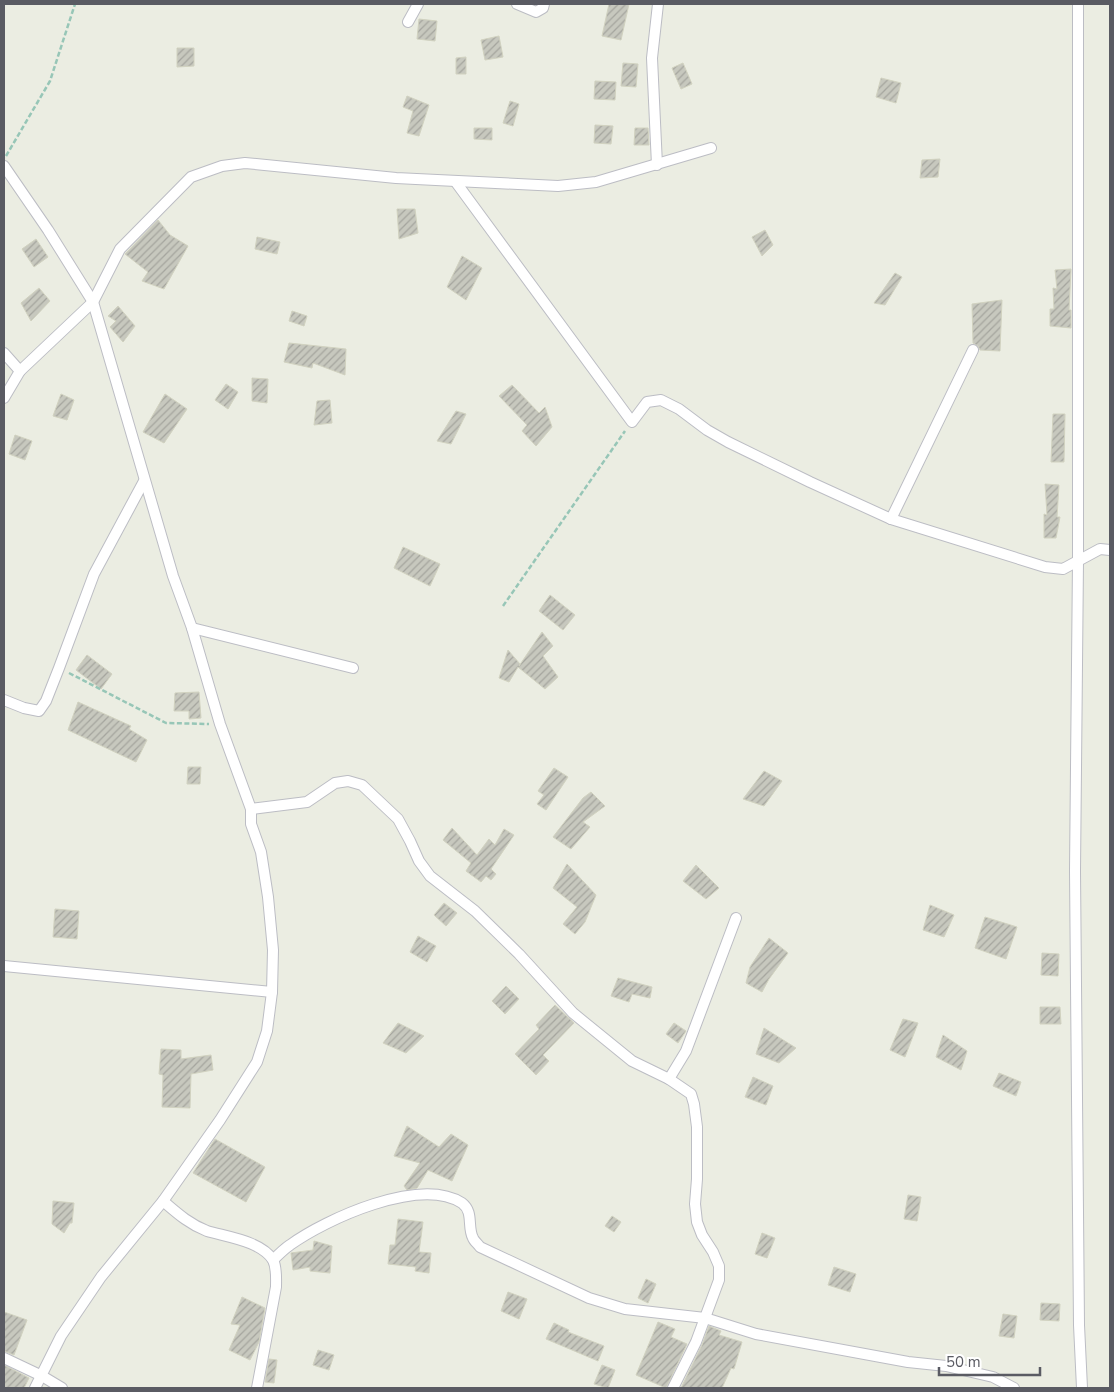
<svg xmlns="http://www.w3.org/2000/svg" width="1114" height="1392" font-family="'Nunito Sans',sans-serif">
<style>
.building{fill:url(#building-hatch);stroke:#d1d2c0}
.lines{fill:none;stroke-linecap:round;stroke-linejoin:round}
.minor-casing{stroke:#bcbdc4;stroke-width:12}
.path{stroke:#97c6b7;stroke-width:2.5;stroke-dasharray:5 2.5;stroke-linecap:butt}
.minor{stroke:#fff;stroke-width:10}
</style>
<defs>
<pattern id="building-hatch" width="6" height="6" patternUnits="userSpaceOnUse" patternTransform="scale(1.25)"><rect width="6" height="6" fill="#c7c8be"/><path d="M-1 1l2-2M0 6l6-6M5 7l2-2" fill="none" stroke="#a5a59e"/></pattern>
</defs>
<rect width="100%" height="100%" fill="#ebede2"/>
<g class="building">
<polygon points="609,4 629,4 621,40 602,36"/>
<polygon points="419,19 437,21 435,41 417,39"/>
<polygon points="499,36 503,57 485,60 481,40"/>
<polygon points="177,48 194,48 194,66 177,67"/>
<polygon points="466,57 466,74 456,74 456,58"/>
<polygon points="623,63 638,64 636,87 621,86"/>
<polygon points="683,63 692,84 681,89 672,68"/>
<polygon points="881,78 901,83 896,103 876,97"/>
<polygon points="595,81 616,82 615,100 594,99"/>
<polygon points="407,96 429,105 419,136 407,133 413,111 403,107"/>
<polygon points="510,101 519,104 513,126 503,123"/>
<polygon points="595,125 613,126 611,144 594,143"/>
<polygon points="474,128 492,128 492,140 474,139"/>
<polygon points="635,128 648,128 649,145 634,145"/>
<polygon points="940,159 938,177 920,178 922,160"/>
<polygon points="397,209 415,209 418,233 399,239"/>
<polygon points="158,220 170,235 188,246 164,289 142,281 148,272 125,254"/>
<polygon points="765,230 773,245 762,256 752,237"/>
<polygon points="257,237 280,242 277,254 255,249"/>
<polygon points="36,239 48,257 34,267 22,249"/>
<polygon points="462,256 482,268 466,300 447,287"/>
<polygon points="1071,269 1069,310 1071,310 1071,328 1050,326 1050,309 1054,309 1053,288 1057,289 1055,270"/>
<polygon points="895,273 902,277 885,305 874,303"/>
<polygon points="39,288 50,301 31,321 21,303"/>
<polygon points="1002,300 1000,351 980,350 978,346 973,343 972,304"/>
<polygon points="118,306 135,326 123,342 110,327 116,321 108,316"/>
<polygon points="292,311 307,316 304,326 289,321"/>
<polygon points="289,343 346,349 345,375 313,363 312,368 284,362"/>
<polygon points="252,378 268,379 267,403 252,401"/>
<polygon points="226,384 238,392 228,409 215,400"/>
<polygon points="512,385 539,413 545,407 552,427 536,446 522,431 527,425 499,396"/>
<polygon points="61,394 74,400 67,420 53,416"/>
<polygon points="165,394 187,409 164,443 143,432"/>
<polygon points="330,400 332,423 314,425 317,401"/>
<polygon points="456,411 466,414 451,444 437,441"/>
<polygon points="1053,414 1065,414 1064,462 1051,462"/>
<polygon points="15,435 32,441 25,460 9,454"/>
<polygon points="1045,484 1059,485 1057,517 1060,517 1056,538 1044,538 1044,514 1047,515"/>
<polygon points="403,547 440,564 430,586 394,568"/>
<polygon points="550,595 575,615 563,630 539,611"/>
<polygon points="542,632 553,646 543,656 558,677 545,689 518,667 509,682 499,678 508,650 520,664 519,666"/>
<polygon points="87,655 112,674 101,689 76,670"/>
<polygon points="199,692 201,718 189,719 189,711 174,711 175,693"/>
<polygon points="78,702 131,726 129,729 147,740 136,762 68,730"/>
<polygon points="188,767 201,767 200,784 187,784"/>
<polygon points="554,768 568,777 546,810 537,804 544,795 538,791"/>
<polygon points="764,771 782,781 764,806 743,799"/>
<polygon points="591,792 605,806 583,822 590,827 571,849 553,837 583,798"/>
<polygon points="452,828 477,855 489,839 495,845 504,829 514,835 491,869 496,874 491,880 486,876 481,882 466,871 471,863 443,840"/>
<polygon points="567,864 596,895 585,922 575,934 563,924 577,907 553,888"/>
<polygon points="696,865 719,888 706,899 683,881"/>
<polygon points="444,903 457,913 446,926 434,915"/>
<polygon points="930,905 954,915 944,937 923,930"/>
<polygon points="55,909 79,911 77,939 53,937"/>
<polygon points="985,917 1017,927 1006,959 975,948"/>
<polygon points="418,936 436,946 427,962 410,952"/>
<polygon points="769,938 788,953 769,979 762,992 746,983 750,967"/>
<polygon points="1042,953 1059,954 1058,976 1041,975"/>
<polygon points="618,978 652,987 650,998 632,994 629,1002 611,996"/>
<polygon points="506,986 519,999 505,1014 492,1001"/>
<polygon points="555,1005 574,1023 543,1055 549,1061 536,1075 515,1054 539,1029 536,1025"/>
<polygon points="1040,1007 1060,1007 1061,1024 1040,1024"/>
<polygon points="903,1019 918,1023 905,1057 890,1050"/>
<polygon points="398,1023 424,1036 406,1053 383,1043"/>
<polygon points="674,1023 686,1031 678,1043 666,1034"/>
<polygon points="764,1028 796,1048 779,1063 756,1054"/>
<polygon points="943,1035 967,1051 961,1070 936,1057"/>
<polygon points="161,1049 181,1050 181,1059 211,1055 213,1070 191,1074 190,1108 162,1107 163,1075 159,1074"/>
<polygon points="999,1073 1021,1082 1016,1096 993,1086"/>
<polygon points="753,1077 773,1086 766,1105 745,1097"/>
<polygon points="407,1126 439,1147 451,1134 468,1145 452,1181 428,1170 417,1188 407,1190 404,1186 420,1163 394,1156"/>
<polygon points="215,1139 265,1167 246,1202 193,1173"/>
<polygon points="908,1195 921,1197 917,1221 904,1219"/>
<polygon points="53,1201 74,1203 72,1223 70,1223 64,1233 52,1224"/>
<polygon points="612,1216 621,1222 614,1232 605,1226"/>
<polygon points="398,1219 423,1222 419,1252 431,1253 429,1273 415,1271 416,1267 388,1264 390,1245 395,1245"/>
<polygon points="762,1233 775,1238 767,1258 755,1254"/>
<polygon points="314,1241 332,1246 330,1273 310,1271 310,1267 293,1270 291,1253 313,1250"/>
<polygon points="834,1267 856,1274 850,1292 828,1285"/>
<polygon points="646,1279 656,1284 648,1303 638,1298"/>
<polygon points="508,1292 527,1299 519,1319 501,1311"/>
<polygon points="242,1297 265,1308 259,1342 250,1360 229,1350 240,1325 231,1324"/>
<polygon points="1041,1303 1060,1304 1059,1321 1040,1320"/>
<polygon points="4,1312 27,1320 14,1355 4,1351"/>
<polygon points="1003,1314 1017,1316 1014,1338 999,1336"/>
<polygon points="658,1322 675,1329 671,1337 687,1344 666,1388 636,1375"/>
<polygon points="554,1323 569,1330 568,1332 604,1346 598,1361 546,1339"/>
<polygon points="709,1326 721,1331 719,1335 742,1342 734,1369 731,1368 722,1388 681,1388 702,1345"/>
<polygon points="318,1350 334,1355 329,1370 313,1365"/>
<polygon points="269,1359 277,1360 274,1383 265,1382"/>
<polygon points="4,1365 29,1378 24,1388 4,1388"/>
<polygon points="602,1365 615,1370 608,1388 594,1384"/>
</g>
<g class="lines">
<defs>
<g id="minor">
<polyline points="517,4 536,12 543,8 544,4"/>
<polyline points="1078,4 1078,561 1075,871 1079,1325 1082,1388"/>
<polyline points="408,22 418,4"/>
<polyline points="657,165 652,58 658,4"/>
<polyline points="4,166 48,230 93,302 173,576 192,628 220,724 251,809 251,824 261,852 268,897 273,950 272,992 267,1031 257,1062 220,1120 163,1201 101,1277 61,1336 35,1388"/>
<polyline points="455,181 632,422 647,402 661,400 679,409 707,430 728,442 810,482 891,519 1045,567 1063,569 1100,549 1110,550"/>
<polyline points="4,353 20,371"/>
<polyline points="4,398 20,371 93,302 120,249 191,177 222,166 245,163 396,178 558,186 596,182 711,148"/>
<polyline points="891,519 973,350"/>
<polyline points="192,628 353,668"/>
<polyline points="4,700 24,708 39,711 46,701 59,668 94,574 144,481"/>
<polyline points="251,809 307,802 335,783 348,781 362,785 398,819 410,841 419,861 430,876 475,911 519,954 573,1013 632,1061 669,1079 691,1094 694,1104 697,1127 697,1179 695,1204 697,1222 702,1235 713,1252 719,1266 719,1280 696,1342 673,1388"/>
<polyline points="4,966 272,992"/>
<polyline points="669,1079 686,1051 736,918"/>
<path d="M163,1201C177,1213 189,1224 207,1231C227,1237 261,1241 273,1260C277,1268 276,1279 276,1287L257,1388"/>
<path d="M273,1260C278,1255 284,1249 290,1245C326,1219 420,1176 462,1203C474,1212 467,1227 473,1238C474,1241 478,1244 480,1247L589,1298L625,1309L705,1318L756,1334L908,1362L946,1366L993,1377L1014,1388"/>
<polyline points="4,1358 42,1376 62,1388"/>
</g>
</defs>
<use href="#minor" class="minor-casing"/>
<g class="path">
<polyline points="6,156 50,81 75,4"/>
<polyline points="503,606 625,431"/>
<polyline points="69,673 166,723 209,724"/>
</g>
<use href="#minor" class="minor"/>
</g>
<rect width="1114" height="1392" fill="none" stroke="#5a5b63" stroke-width="10"/>
<path d="M939 1367v8h101v-8" fill="none" stroke="#5a5b63" stroke-width="2.5"/>
<text x="946" y="1367" font-size="15" fill="#5a5b63" stroke="#ffffff" stroke-width="4" paint-order="stroke">50 m</text>
</svg>
